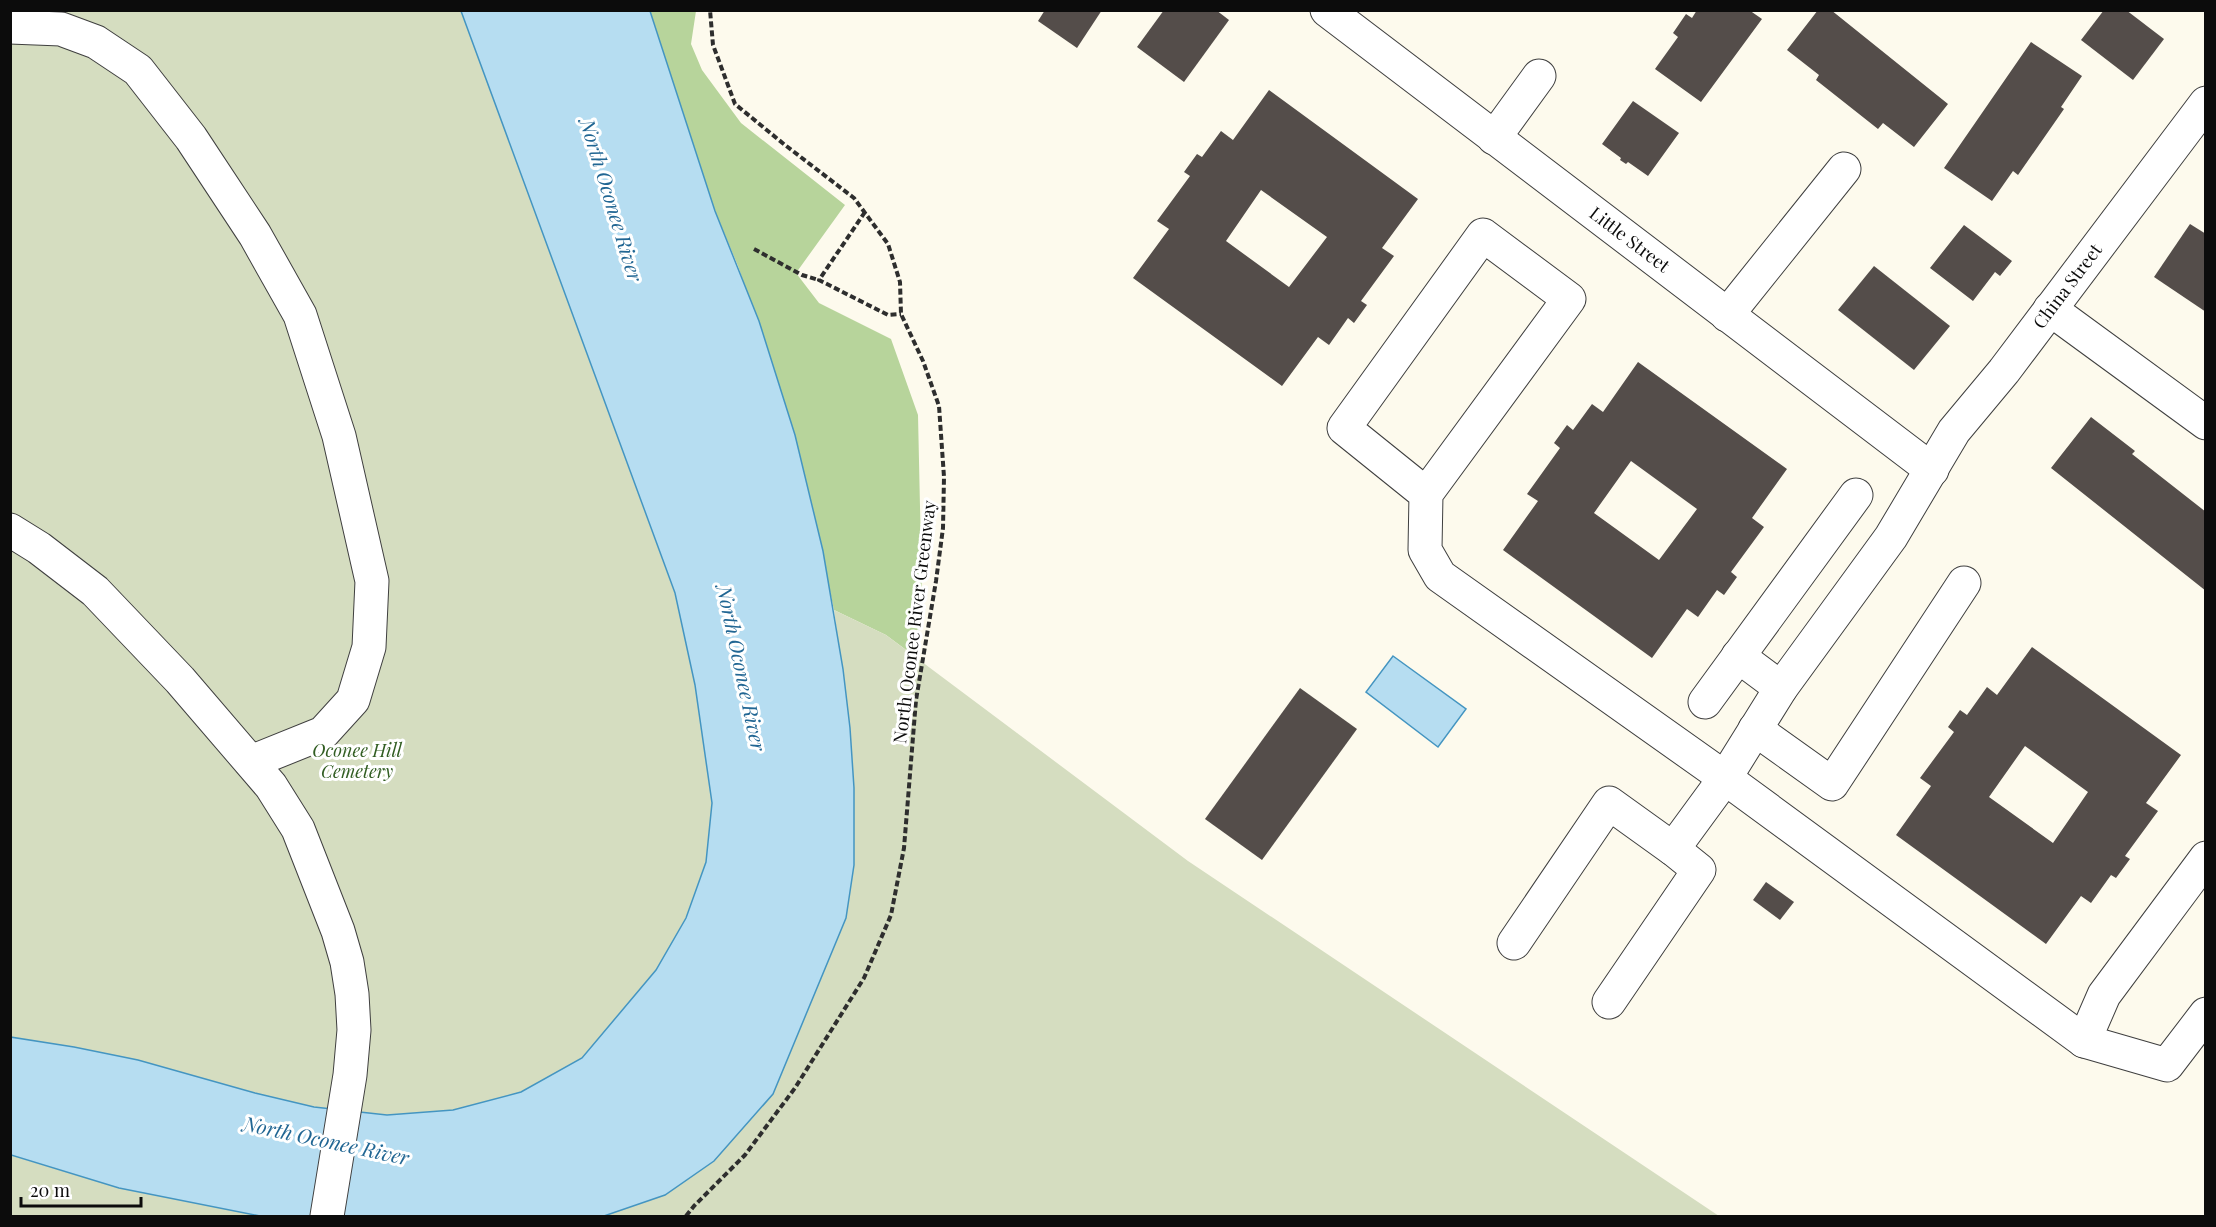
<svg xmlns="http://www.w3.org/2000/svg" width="2216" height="1227" font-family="'Playfair Display',serif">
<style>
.forest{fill:#b7d49b}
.cemetery{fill:#d5ddc0}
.water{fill:#b6ddf1;stroke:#4495c1;stroke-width:1.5}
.building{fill:#544d4a;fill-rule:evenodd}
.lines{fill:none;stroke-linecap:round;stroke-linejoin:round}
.minor-casing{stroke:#3f3f3f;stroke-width:35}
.path{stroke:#2e2e2e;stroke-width:4;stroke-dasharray:6 3;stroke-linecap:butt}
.minor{stroke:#fff;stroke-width:33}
.labels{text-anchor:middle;stroke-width:6;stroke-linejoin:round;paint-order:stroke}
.street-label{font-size:18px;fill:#0c0c0c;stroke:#fff}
.park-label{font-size:18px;font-style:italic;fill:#325e23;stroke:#fff}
.water-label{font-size:20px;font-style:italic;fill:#216693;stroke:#fff}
</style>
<rect width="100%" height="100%" fill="#fdfaed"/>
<polygon class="forest" points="650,11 696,11 691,44 702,70 741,123 845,205 796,273 819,303 891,339 918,415 922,598 917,658 886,635 834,610 809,493 777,378 738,266 715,211"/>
<g class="cemetery">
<polygon points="11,11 461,11 675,594 695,685 712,803 706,862 686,918 656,970 582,1058 521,1092 453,1110 387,1115 314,1107 255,1093 138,1060 74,1047 11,1037"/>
<polygon points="834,610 886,635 1188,861 1719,1216 604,1216 665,1195 714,1161 772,1094 854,865 854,788 850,728"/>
<polygon points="10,1155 119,1188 260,1216 11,1216"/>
</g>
<g class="water">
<polygon points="461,11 650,11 715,211 759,321 795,435 823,551 843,669 850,728 854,788 854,865 846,918 773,1094 714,1161 665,1195 604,1216 260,1216 119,1188 11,1155 10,1037 74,1047 138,1060 255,1093 314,1107 387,1115 453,1110 521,1092 582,1058 656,970 686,918 706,862 712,803 695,685 675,593"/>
<polygon points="1393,656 1466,709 1438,747 1366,692"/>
</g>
<g class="building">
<polygon points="1045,10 1102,10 1077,48 1038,21"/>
<polygon points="1164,10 1216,10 1229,20 1184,82 1137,47"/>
<polygon points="1697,10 1749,10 1762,19 1701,102 1655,69 1678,37 1673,33 1686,14 1692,18"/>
<polygon points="1818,10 1831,10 1948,104 1914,147 1883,123 1878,129 1816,80 1819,75 1787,50"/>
<polygon points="2104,10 2126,10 2164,39 2133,80 2081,40"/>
<polygon points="2031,42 2082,76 2061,107 2064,109 2018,175 2013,171 1992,201 1944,168"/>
<path d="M1269,90L1418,199L1382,248L1394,256L1361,301L1367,305L1354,323L1348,318L1329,345L1318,337L1282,386L1133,278L1169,229L1157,221L1190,176L1184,172L1197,154L1202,157L1221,131L1233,140ZM1261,190L1327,237L1289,287L1226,241Z"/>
<polygon points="1633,101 1679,133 1648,176 1628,162 1626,164 1620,160 1621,158 1602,144"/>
<polygon points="2190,224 2206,234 2206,312 2154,277"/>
<polygon points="1964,225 2012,261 2000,276 1995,272 1973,301 1930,268"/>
<polygon points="1874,266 1950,326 1914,370 1838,310"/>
<path d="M1638,362L1787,469L1752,518L1764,527L1731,572L1737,577L1724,595L1717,590L1698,617L1687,609L1652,658L1503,550L1538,501L1527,494L1560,448L1554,443L1567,425L1573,430L1592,404L1603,412ZM1631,461L1697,509L1659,560L1594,513Z"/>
<polygon points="2091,417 2135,451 2132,454 2206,512 2206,591 2051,468"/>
<path d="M2032,647L2181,755L2146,803L2158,811L2125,856L2130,859L2116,878L2111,875L2091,903L2081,896L2046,944L1896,835L1931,786L1920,778L1954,732L1948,727L1960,710L1967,715L1987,687L1997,695ZM2025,746L2088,792L2053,843L1989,797Z"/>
<polygon points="1300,688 1357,729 1262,860 1205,819"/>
<polygon points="1766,882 1794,902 1780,920 1753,900"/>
</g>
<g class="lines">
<defs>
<g id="minor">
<path id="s1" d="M1327,10L1932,470"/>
<polyline points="10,27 61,29 96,42 138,70 191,138 255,235 300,315 339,436 372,581 369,647 353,700 323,733 251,762"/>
<polyline points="1494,138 1539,76"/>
<polyline points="2050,309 2206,423"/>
<polyline points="1727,315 1844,169"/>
<polyline points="1426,494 1344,428 1483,235 1569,299 1426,494 1425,550 1440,576 1725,778 2084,1041 2104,995 2206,858"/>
<polyline points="10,530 39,548 95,591 180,680 271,786 298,829 338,931 347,962 352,994 354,1030 350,1075 327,1216"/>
<polyline points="1738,656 1781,688"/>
<polyline points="1705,702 1856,495"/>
<polyline points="1755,729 1832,784 1964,583"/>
<path id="s2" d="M1514,943L1609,803L1673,849L1725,778L1781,688L1891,537L1954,431L2004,371L2206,103"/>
<polyline points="1609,1002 1699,870 1673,849"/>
<polyline points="2084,1041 2167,1065 2206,1014"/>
</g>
</defs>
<use href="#minor" class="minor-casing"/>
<g class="path">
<polyline points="865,212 819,280 888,315 901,314"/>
<polyline points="754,249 802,275 819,280"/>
<polyline points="686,1216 694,1206 745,1155 795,1088 864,978 891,915 904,848 916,700 936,581 943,528 944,477 939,406 923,361 901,314 900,282 888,244 854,198 785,145 735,104 713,45 710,10"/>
</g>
<use href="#minor" class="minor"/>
</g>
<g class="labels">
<g class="street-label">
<text dy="6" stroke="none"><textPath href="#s1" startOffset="380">Little Street</textPath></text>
<text dy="6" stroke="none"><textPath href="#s2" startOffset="936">China Street</textPath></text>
<text transform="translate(915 622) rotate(-83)" y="6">North Oconee River Greenway</text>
</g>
<g class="park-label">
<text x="357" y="757">Oconee Hill<tspan x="357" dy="21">Cemetery</tspan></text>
</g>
<g class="water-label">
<text transform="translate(611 200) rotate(73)" y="7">North Oconee River</text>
<text transform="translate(741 668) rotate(78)" y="7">North Oconee River</text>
<text transform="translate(326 1141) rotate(12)" y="7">North Oconee River</text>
</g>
</g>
<rect width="2216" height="1227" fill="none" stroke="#0c0c0c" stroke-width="24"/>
<path d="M21 1197v9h120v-9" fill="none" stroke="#0c0c0c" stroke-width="3"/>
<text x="30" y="1197" font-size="18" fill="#0c0c0c" stroke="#ffffff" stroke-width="4.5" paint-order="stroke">20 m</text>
</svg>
